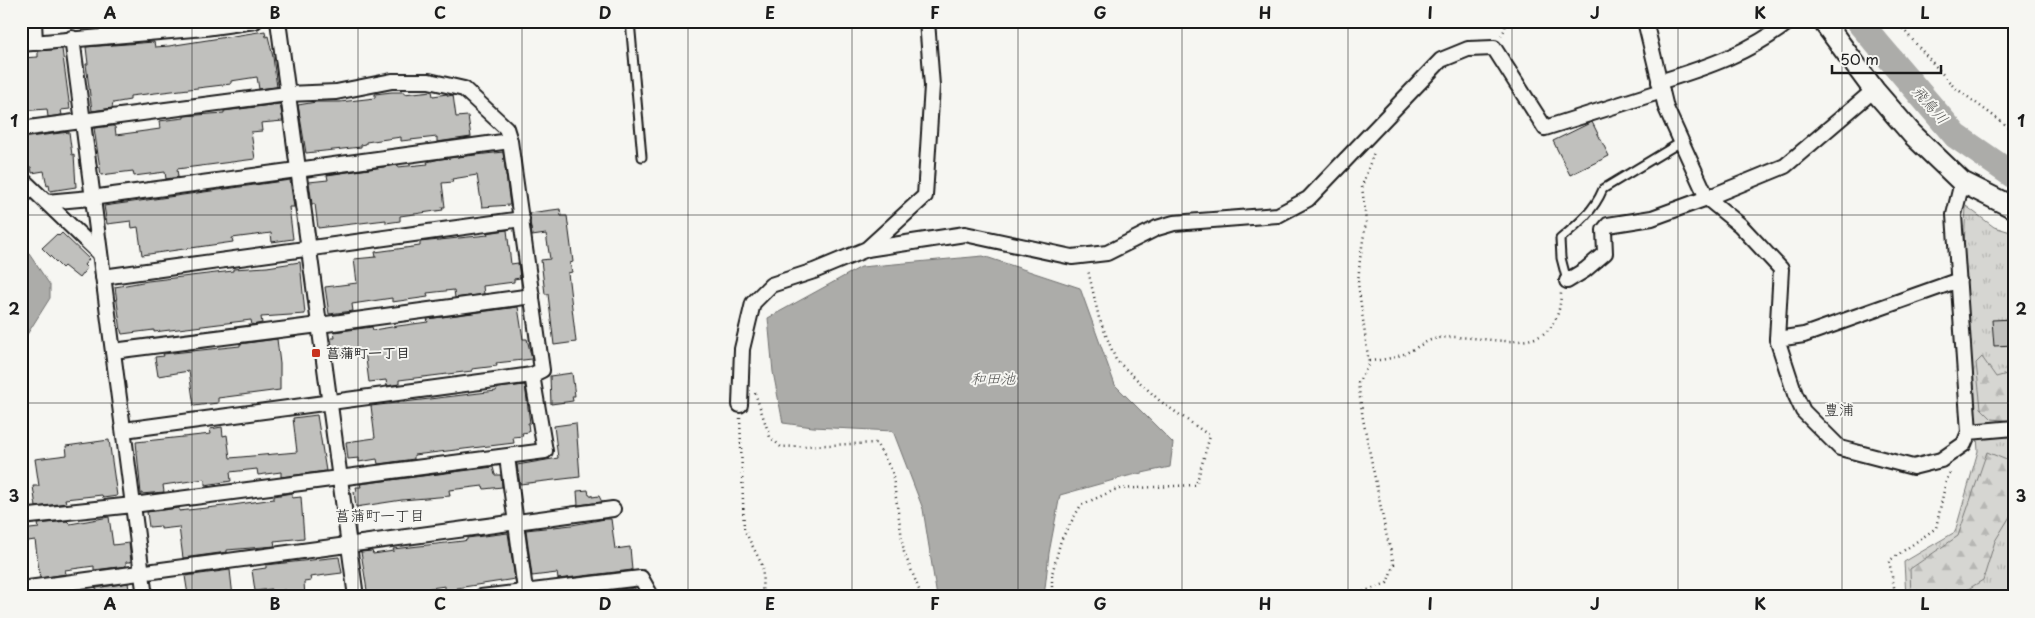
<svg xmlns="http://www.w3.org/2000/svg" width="2035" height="618" font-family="'Playpen Sans','Klee One',sans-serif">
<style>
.grass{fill:url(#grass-tufts);stroke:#797977}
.forest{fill:url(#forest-firs);stroke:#797977}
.water{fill:#acaca9;stroke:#727271}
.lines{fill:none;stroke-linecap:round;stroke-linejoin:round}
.river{stroke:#acaca9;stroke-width:26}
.building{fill:#c0c0bd;stroke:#1c1c1c}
.service-casing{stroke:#1c1c1c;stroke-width:11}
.minor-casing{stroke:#1c1c1c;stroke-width:18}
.secondary-casing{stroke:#1c1c1c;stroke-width:24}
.path{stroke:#1c1c1c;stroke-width:2.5;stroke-dasharray:1 4;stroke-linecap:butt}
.service{stroke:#f6f6f2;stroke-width:7}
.minor{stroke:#f6f6f2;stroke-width:14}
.secondary{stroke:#f6f6f2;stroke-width:20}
.grid{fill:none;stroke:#1c1c1c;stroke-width:1;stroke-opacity:0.55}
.poi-dot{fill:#c8321e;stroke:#f6f6f2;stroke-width:2}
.labels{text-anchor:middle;stroke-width:4;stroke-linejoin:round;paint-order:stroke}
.poi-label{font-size:14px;font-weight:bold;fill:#1c1c1c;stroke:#f6f6f2;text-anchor:start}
.water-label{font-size:15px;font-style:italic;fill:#565654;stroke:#f6f6f2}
.neighbourhood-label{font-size:15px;fill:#1c1c1c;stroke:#f6f6f2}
.neatline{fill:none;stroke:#1c1c1c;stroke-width:2}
.grid-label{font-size:16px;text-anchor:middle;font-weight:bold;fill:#1c1c1c}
</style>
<defs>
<pattern id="grass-tufts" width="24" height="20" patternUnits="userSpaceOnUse" patternTransform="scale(1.25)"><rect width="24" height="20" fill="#d6d6d2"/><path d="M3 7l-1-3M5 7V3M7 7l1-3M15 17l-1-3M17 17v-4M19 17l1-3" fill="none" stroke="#b7b7b4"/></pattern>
<pattern id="forest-firs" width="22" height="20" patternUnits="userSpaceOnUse" patternTransform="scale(1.25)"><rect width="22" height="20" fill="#d6d6d2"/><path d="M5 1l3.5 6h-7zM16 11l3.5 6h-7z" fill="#b7b7b4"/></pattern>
</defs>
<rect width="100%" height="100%" fill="#f6f6f2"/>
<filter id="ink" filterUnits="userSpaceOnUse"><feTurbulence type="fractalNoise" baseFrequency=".02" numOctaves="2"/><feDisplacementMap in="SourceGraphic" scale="10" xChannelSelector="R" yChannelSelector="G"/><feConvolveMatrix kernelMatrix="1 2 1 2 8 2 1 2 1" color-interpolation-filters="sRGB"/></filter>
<g filter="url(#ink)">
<polygon class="grass" points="1966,206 1994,227 2014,233 2014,597 1906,597 1904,562 1955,532 1978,451 1964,246"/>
<g class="forest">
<polygon points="1982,357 1996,377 2014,372 2014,421 1992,419 1981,408 1976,363"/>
<polygon points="1987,452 2014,463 2014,510 1995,541 1983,580 1955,597 1911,597 1910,569 1958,536"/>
</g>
<g class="water">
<polygon points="21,242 50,285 50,298 21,344"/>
<polygon points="983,256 1080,288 1115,385 1173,443 1170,467 1128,476 1060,495 1049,553 1044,597 937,597 923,509 893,431 813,427 783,423 773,372 768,318 861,267"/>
</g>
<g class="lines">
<polyline class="river" points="1858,21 1956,136 2014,176"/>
</g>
<g class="building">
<polygon points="265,31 266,37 268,36 273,57 277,87 259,89 257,77 231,81 231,84 130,96 130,100 113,103 112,108 92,111 86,64 88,64 86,47 154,42 155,47 169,46"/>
<polygon points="62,49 70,109 61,110 62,115 48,117 47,109 21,111 21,58 38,57 38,51"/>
<polygon points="432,91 433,96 447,94 448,96 453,95 456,117 468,116 471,137 437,142 437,137 401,141 401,137 366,142 366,144 361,145 361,147 306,153 298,105 316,102 340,102 375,98 375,94 392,92 404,92 404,94"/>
<polygon points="280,104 283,121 261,123 262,131 251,132 255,159 177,169 178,177 166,179 165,172 134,176 133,171 101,175 94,128 113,126 115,127 116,135 160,129 159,121 184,118 184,116 224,113 224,111"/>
<polygon points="1592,122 1609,156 1570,175 1553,141"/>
<polygon points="69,132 72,155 74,154 76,187 50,191 49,185 47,186 44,171 32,173 31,167 28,167 26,150 21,150 21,138"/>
<polygon points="503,152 510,205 482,207 477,175 452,179 453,182 442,183 445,207 442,207 443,210 400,216 400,221 386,223 386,220 318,228 315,204 312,204 309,182 328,180 327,175 398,165 398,167 428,164 427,162 440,159"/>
<polygon points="290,180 294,207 289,207 293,239 272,242 271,233 232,238 233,242 142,255 138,227 132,228 131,221 107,224 104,206"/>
<polygon points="560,209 561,216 567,216 573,262 570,263 572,272 568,273 576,342 554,345 548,294 545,294 541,260 550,259 546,234 532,236 529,213"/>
<polygon points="507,230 511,264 518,263 519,270 520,278 514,279 514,282 483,286 484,294 455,298 454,290 427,293 428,297 392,302 392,298 352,304 353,311 329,314 325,287 357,283 354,259 376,257 375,252 420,246 420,242 488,235 487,233"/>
<polygon points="62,233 89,259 84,265 87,268 79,278 64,266 62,268 42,248 57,234 59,236"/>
<polygon points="300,262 305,314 261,317 262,323 252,325 251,320 154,332 154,330 122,334 121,331 115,287 148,281 233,271 233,269 267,267"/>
<polygon points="518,307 523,339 527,339 532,359 496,363 497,366 472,369 472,371 399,380 399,384 387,386 386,380 369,382 365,351 333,356 331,338 335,338 334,332 372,327 373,330 398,326 428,322 427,319"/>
<polygon points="2014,319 2014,345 1994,346 1992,320"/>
<polygon points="277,339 280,364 280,390 218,398 218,403 194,406 189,371 158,376 155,357 164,356 163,354 240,346 240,344"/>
<polygon points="572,373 575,396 572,396 573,401 551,404 550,376"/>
<polygon points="525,385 530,423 528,423 529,432 522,433 523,436 513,437 514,443 414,455 414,459 378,464 377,459 359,462 359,458 348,459 346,442 375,438 371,406 496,391 498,388"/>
<polygon points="317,415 326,471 281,477 281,472 258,475 257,469 230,472 231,481 205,485 205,479 163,485 164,492 141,494 136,442 211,434 210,429 222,427 223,436 227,435 230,458 297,452 293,418"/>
<polygon points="576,423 580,477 520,484 517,465 558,458 554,426"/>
<polygon points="109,440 117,496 103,498 102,495 65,499 66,503 36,507 33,486 39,486 35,459 67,455 66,446"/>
<polygon points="493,467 495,475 501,475 502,487 484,489 483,486 449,490 450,496 402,500 356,507 354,492 357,491 356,487 361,487 360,484"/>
<polygon points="588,490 589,495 592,495 592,497 599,496 602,502 578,505 577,491"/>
<polygon points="292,493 292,498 301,497 304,538 274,541 275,546 227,550 227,552 183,558 179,527 161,529 161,526 149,527 147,512 179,508 179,511 233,505 274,499 274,496"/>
<polygon points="109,517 113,545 129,543 131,562 126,562 126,566 94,570 94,566 65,570 66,574 40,578 35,540 21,542 21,530 39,528 38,524 67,521 70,524"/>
<polygon points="605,519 611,519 615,549 630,547 632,570 558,579 557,573 532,576 526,530 572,525"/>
<polygon points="508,533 515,579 457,588 458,591 445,592 445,586 389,594 389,597 368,597 361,552 372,551 373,554 394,551 393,549 463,541 467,540 467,538"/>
<polygon points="339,557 342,573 310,577 311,581 304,582 305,597 285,597 285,590 271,592 271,589 255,591 252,570 266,568 266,565"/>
<polygon points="230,570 233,597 199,597 199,594 188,595 185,576"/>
<polygon points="128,583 130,595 98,597 96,588"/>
<polygon points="635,588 636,597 560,597 560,596"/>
</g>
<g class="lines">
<defs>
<g id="service">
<polyline points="630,21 642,157"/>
<path d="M1567,281L1561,258L1560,239C1578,224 1594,211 1603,189L1681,142"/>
</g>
<g id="minor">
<polyline points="34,21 35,43"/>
<polyline points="278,21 356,597"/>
<polyline points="1645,21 1666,108 1707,198 1740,225 1781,269 1777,339"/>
<polyline points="72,38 145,597"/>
<polyline points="21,44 205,28 255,21"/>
<path d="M1659,82C1708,67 1749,53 1790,21"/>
<polyline points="21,129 287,94 336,92 392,81 429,81 464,89 506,128 510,141 542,370 532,375 545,451 133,505 21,517"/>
<polyline points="21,178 100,254"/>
<polyline points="46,202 91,198 510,141"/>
<polyline points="867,249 965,234 1072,257 1107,253 1157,228 1174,223 1278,215 1308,199 1441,60 1468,49 1494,48 1545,128 1662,91"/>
<polyline points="103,277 522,219"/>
<polyline points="1959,280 1804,335 1777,339 1795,394 1803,411 1840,448 1913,467 1941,460 1964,444 1969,432 1954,215 1962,182"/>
<polyline points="1567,281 1585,270 1605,253 1604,230 1608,225 1652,218 1707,198 1785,166 1874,90"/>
<polyline points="113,351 319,325 532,296"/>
<polyline points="740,405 742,349 753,303 771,285 814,271 867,249 925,196 932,86 927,21"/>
<polyline points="124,430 532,375"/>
<polyline points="1969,432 2014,428"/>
<polyline points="507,457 526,597"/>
<polyline points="21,589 613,509"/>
<polyline points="481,597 641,578 650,594 650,597"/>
</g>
<polyline id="secondary" points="1823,21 1874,90 1912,134 1962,182 2014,208"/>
</defs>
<use href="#service" class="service-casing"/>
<use href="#minor" class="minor-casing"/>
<use href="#secondary" class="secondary-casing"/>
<g class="path">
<polyline points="1896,21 1953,86 2014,131"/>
<polyline points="1501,36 1505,29 1506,21"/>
<path d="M1369,361C1383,360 1397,358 1410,351C1418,347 1426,341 1434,339C1481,328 1558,371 1561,293"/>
<polyline points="755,393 770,437 781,447 876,443 892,471 904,552 922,597"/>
<polyline points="740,418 744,529 763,567 762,597"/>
<polyline points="1052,597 1052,574 1061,540 1081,505 1117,489 1196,485 1210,436 1160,401 1116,360 1099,318 1088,270"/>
<polyline points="1349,597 1387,583 1394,564 1386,533 1363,419 1358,383 1369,364 1358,283 1360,259 1366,222 1362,186 1374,152"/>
<polyline points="1896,597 1889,561 1936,528 1946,481 1951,470"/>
</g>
<use href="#service" class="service"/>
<use href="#minor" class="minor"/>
<use href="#secondary" class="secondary"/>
</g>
</g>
<path class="grid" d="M192,21V597M358,21V597M522,21V597M688,21V597M852,21V597M1018,21V597M1182,21V597M1348,21V597M1512,21V597M1678,21V597M1842,21V597M21,215H2014M21,403H2014"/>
<rect class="poi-dot" x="311" y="348" width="10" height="10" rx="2.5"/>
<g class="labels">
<g class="poi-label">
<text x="326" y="358">菖蒲町一丁目</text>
</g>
<g class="water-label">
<text transform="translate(1930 105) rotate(49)" y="5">飛鳥川</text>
<text x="993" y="384">和田池</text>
</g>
<g class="neighbourhood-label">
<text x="1839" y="415">豊浦</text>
<text x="380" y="521">菖蒲町一丁目</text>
</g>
</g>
<rect width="2035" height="618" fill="none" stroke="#f6f6f2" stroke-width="55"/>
<path d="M1832 65v8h109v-8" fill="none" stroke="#1c1c1c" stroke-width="2.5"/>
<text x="1840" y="65" font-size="15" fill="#1c1c1c" stroke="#f6f6f2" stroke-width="4" paint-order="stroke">50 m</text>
<rect x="28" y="28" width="1980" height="562" class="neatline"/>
<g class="grid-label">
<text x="110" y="19">A</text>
<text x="275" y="19">B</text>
<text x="440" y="19">C</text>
<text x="605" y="19">D</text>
<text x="770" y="19">E</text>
<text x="935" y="19">F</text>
<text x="1100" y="19">G</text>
<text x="1265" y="19">H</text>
<text x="1430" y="19">I</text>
<text x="1595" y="19">J</text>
<text x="1760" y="19">K</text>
<text x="1925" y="19">L</text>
<text x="14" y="127">1</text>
<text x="2021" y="127">1</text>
<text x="14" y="315">2</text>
<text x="2021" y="315">2</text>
<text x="14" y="502">3</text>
<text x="2021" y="502">3</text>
<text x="110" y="610">A</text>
<text x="275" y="610">B</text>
<text x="440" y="610">C</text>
<text x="605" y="610">D</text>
<text x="770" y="610">E</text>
<text x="935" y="610">F</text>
<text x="1100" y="610">G</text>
<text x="1265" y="610">H</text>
<text x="1430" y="610">I</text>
<text x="1595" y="610">J</text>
<text x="1760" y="610">K</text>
<text x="1925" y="610">L</text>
</g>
</svg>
